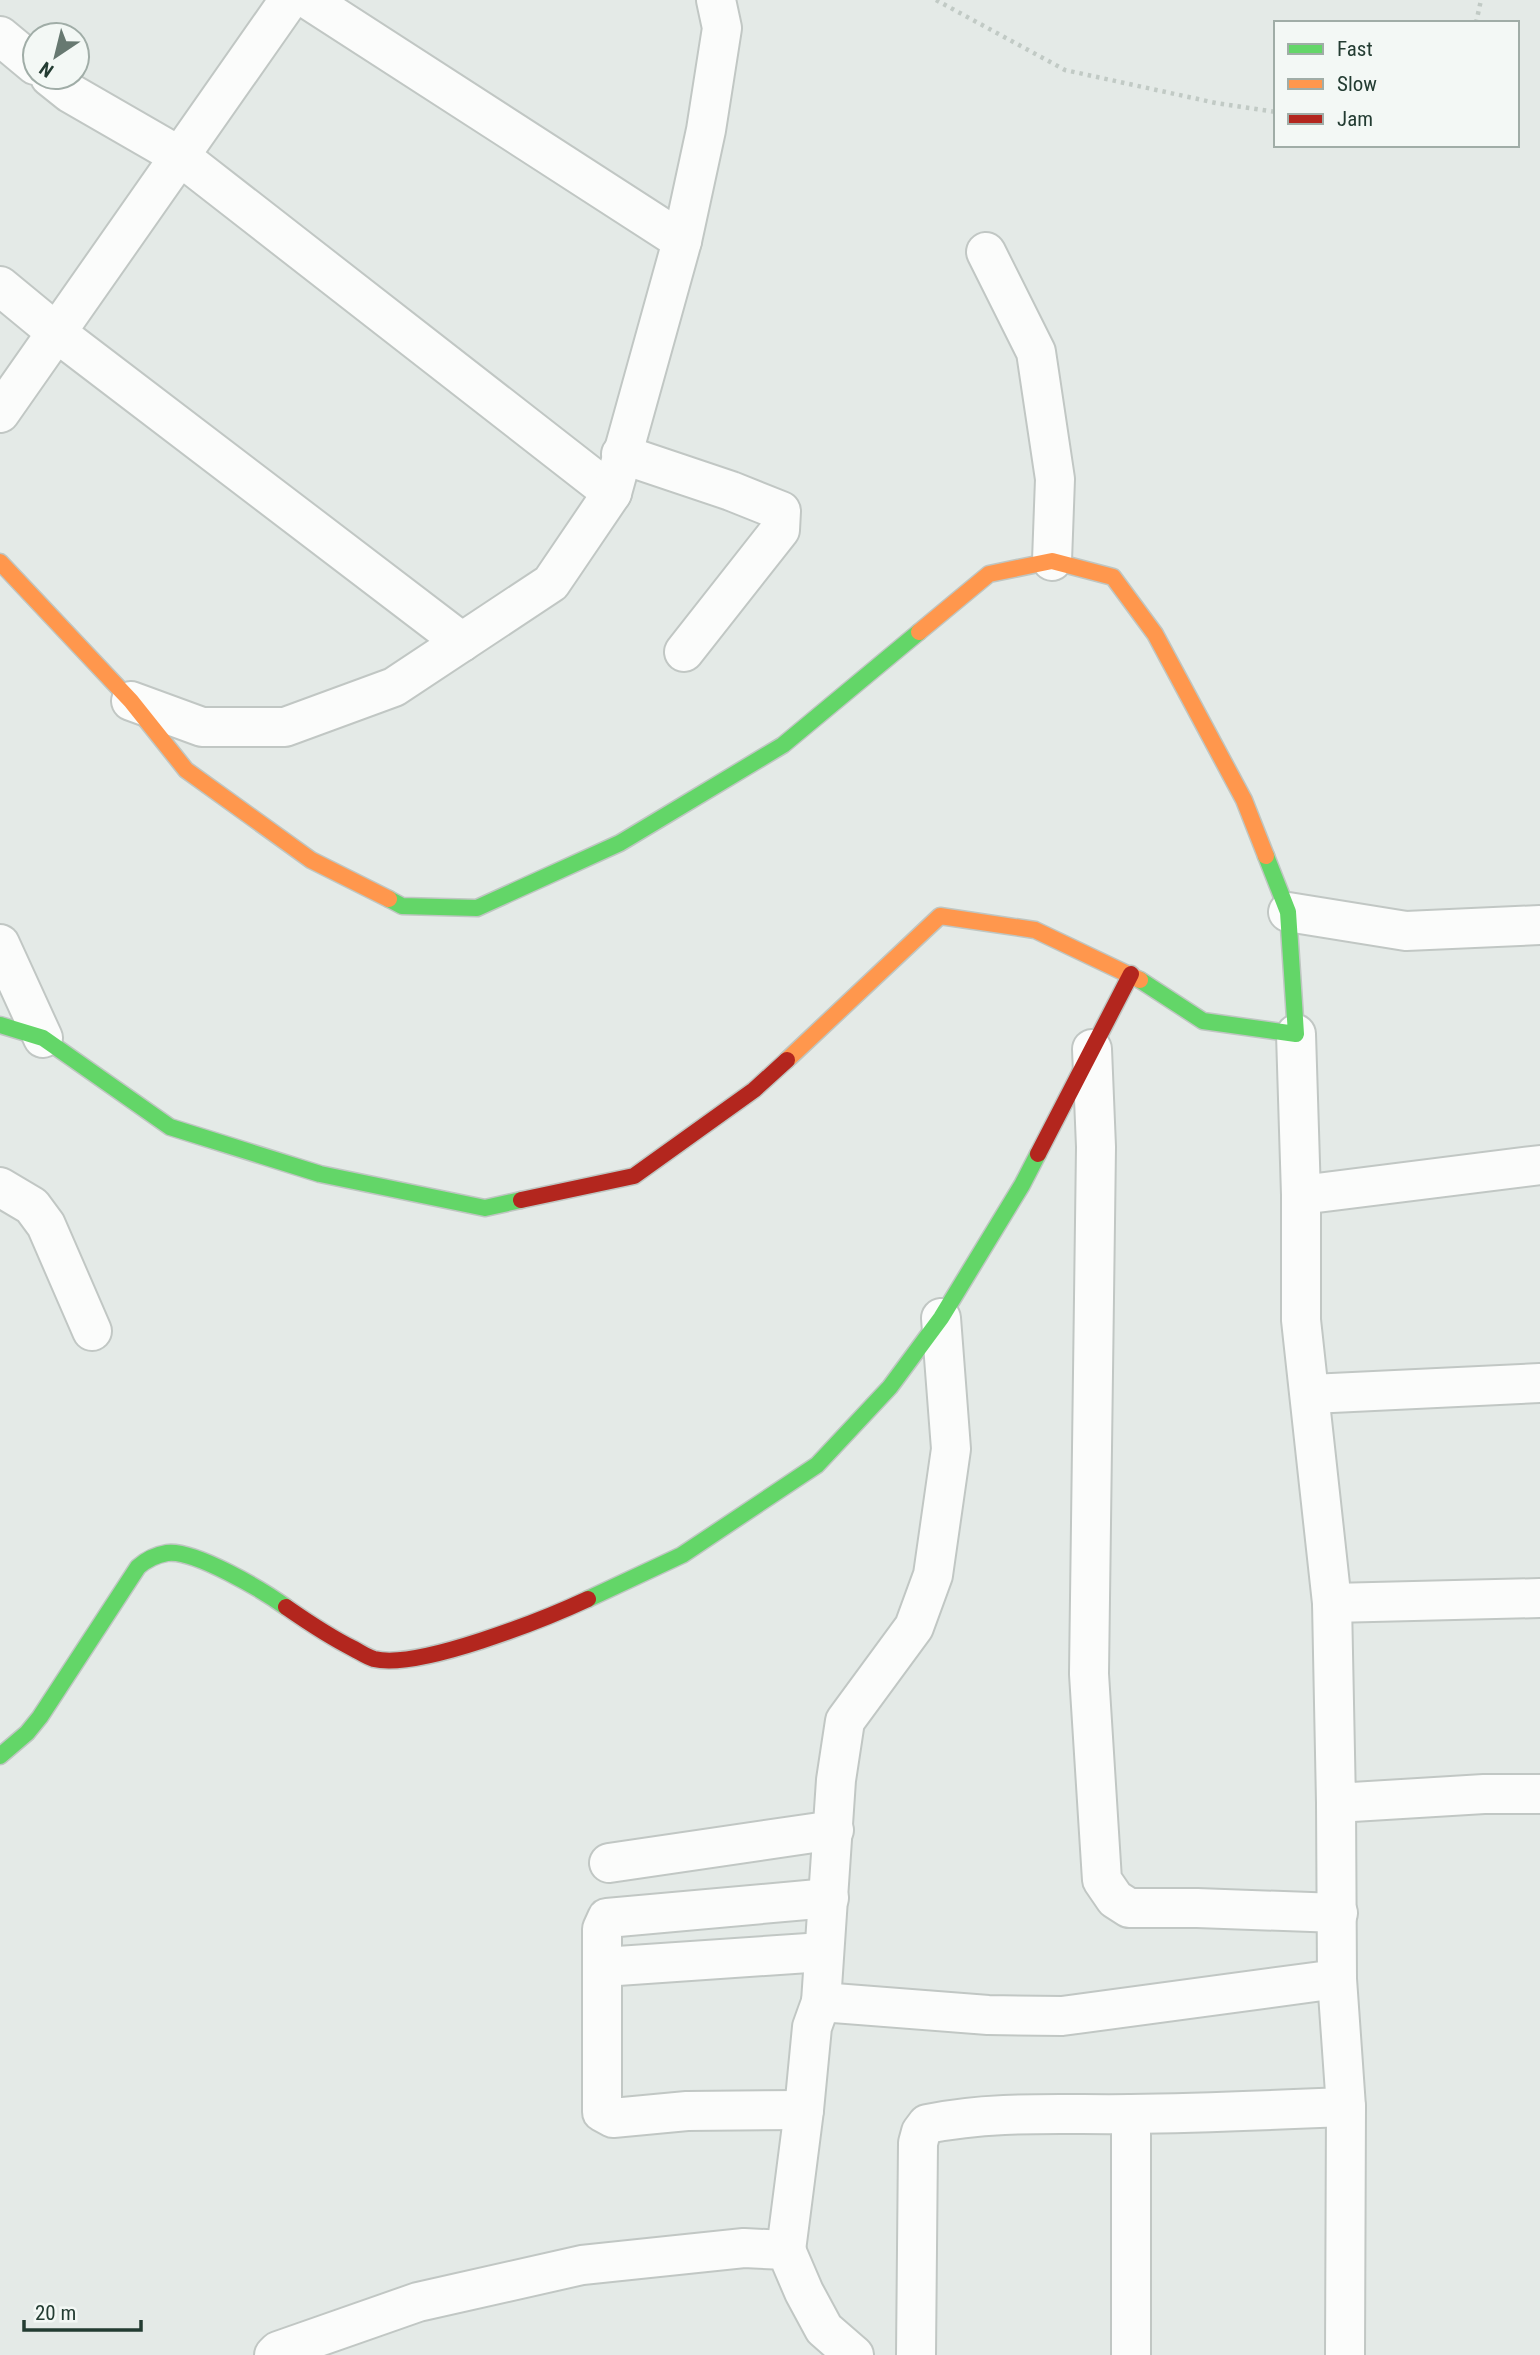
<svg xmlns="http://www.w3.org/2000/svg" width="1540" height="2355" font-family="'Roboto Condensed',sans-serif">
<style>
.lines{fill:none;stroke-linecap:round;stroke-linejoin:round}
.street-casing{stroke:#c1c7c4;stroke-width:42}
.fast-casing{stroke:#bfc6c2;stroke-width:19}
.slow-casing{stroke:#bfc6c2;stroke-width:19}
.jam-casing{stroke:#bfc6c2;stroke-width:19}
.path{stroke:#c1cac5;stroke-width:4.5;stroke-dasharray:3.5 5;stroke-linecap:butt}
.street{stroke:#fbfcfb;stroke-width:38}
.fast{stroke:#63d668;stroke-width:16}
.slow{stroke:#ff974d;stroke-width:16}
.jam{stroke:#b3261e;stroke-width:16}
</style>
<rect width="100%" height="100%" fill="#e4eae7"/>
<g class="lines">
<defs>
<g id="street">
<polyline points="309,0 682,241"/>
<polyline points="0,36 35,65"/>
<polyline points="50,77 70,93 181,157 612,493"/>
<polyline points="986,252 1036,352 1055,479 1052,561"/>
<polyline points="0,286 57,333 462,642"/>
<polyline points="0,413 289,0"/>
<polyline points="621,454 731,491 781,511 780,530 684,652"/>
<polyline points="131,701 202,727 285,727 394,687 551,583 612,493 682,241 706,130 722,28 716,0"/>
<polyline points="1288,912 1406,931 1540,925"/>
<polyline points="0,944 43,1038"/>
<polyline points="1296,1034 1301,1195 1301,1320 1332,1603 1336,1803 1484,1794 1540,1794"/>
<polyline points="1092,1049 1096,1147 1089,1674 1102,1880 1115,1899 1129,1908 1197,1908 1338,1913"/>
<polyline points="0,1187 32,1206 46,1225 92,1331"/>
<polyline points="1301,1195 1540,1165"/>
<polyline points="1311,1394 1540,1383"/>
<polyline points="1332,1603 1540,1598"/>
<polyline points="1336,1803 1337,1979 1346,2107 1345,2355"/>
<polyline points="609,1863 834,1830"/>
<polyline points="603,1967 823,1952"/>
<polyline points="821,2002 836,1780 845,1721 914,1627 933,1575 951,1449 941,1318"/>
<polyline points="804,2110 687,2111 613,2118 602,2112 602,1929 607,1918 829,1898"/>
<polyline points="786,2250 804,2110 812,2027 821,2002 988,2015 1062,2016 1337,1979"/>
<polyline points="274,2355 278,2351 418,2302 582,2265 744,2248 786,2250 804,2292 824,2329 854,2355"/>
<path d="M916,2355L918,2143L921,2132L927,2124C994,2110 1063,2115 1131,2114C1202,2113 1274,2110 1346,2107"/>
<polyline points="1131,2355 1131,2114"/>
</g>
<g id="fast">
<polyline points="389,899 402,906 477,908 620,843 783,745 919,632"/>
<polyline points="1140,980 1203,1021 1296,1034 1288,912 1266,856"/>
<polyline points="0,1025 43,1038 170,1127 320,1174 485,1208 521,1200"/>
<polyline points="588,1599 682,1555 817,1465 890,1387 941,1318 1022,1185 1038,1154"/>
<path d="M0,1756L27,1733L40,1717L138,1567C147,1559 155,1555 167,1553C194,1549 264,1591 286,1607"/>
</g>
<g id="slow">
<polyline points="0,562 131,701 186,770 311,860 389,899"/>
<polyline points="919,632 989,574 1052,561 1113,577 1155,634 1244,800 1266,856"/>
<polyline points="787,1060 940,916 1035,930 1140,980"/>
</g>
<g id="jam">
<polyline points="1038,1154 1131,974"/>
<polyline points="521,1200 634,1176 754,1090 787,1060"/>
<path d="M286,1607C309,1623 330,1637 354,1649C360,1652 367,1657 374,1659C418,1670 545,1619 588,1599"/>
</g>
</defs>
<use href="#street" class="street-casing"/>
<use href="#fast" class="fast-casing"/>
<use href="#slow" class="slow-casing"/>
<use href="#jam" class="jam-casing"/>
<g class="path">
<polyline points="936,0 1065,70 1216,103 1276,112"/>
<polyline points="1476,23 1481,0"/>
</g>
<use href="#street" class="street"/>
<use href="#fast" class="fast"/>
<use href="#slow" class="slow"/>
<use href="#jam" class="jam"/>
</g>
<rect x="1274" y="21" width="245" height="126" fill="#f3f8f5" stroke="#a0ada7" stroke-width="2"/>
<rect x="1288" y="44" width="35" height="10" fill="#63d668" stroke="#a0ada7" stroke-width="2"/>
<text x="1337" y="56" font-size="21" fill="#233c32">Fast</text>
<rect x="1288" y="79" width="35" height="10" fill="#ff974d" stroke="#a0ada7" stroke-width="2"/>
<text x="1337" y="91" font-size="21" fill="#233c32">Slow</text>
<rect x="1288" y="114" width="35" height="10" fill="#b3261e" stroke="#a0ada7" stroke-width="2"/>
<text x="1337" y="126" font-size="21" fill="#233c32">Jam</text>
<g transform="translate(56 56) rotate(215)"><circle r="33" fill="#f3f8f5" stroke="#a0ada7" stroke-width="2"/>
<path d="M0-5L12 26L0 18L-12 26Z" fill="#677971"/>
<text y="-10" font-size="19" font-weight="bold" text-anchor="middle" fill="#233c32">N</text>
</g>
<path d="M24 2320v10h117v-10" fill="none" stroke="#233c32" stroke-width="3.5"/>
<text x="35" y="2320" font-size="21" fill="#233c32" stroke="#f3f8f5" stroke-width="5" paint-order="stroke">20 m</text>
</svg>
